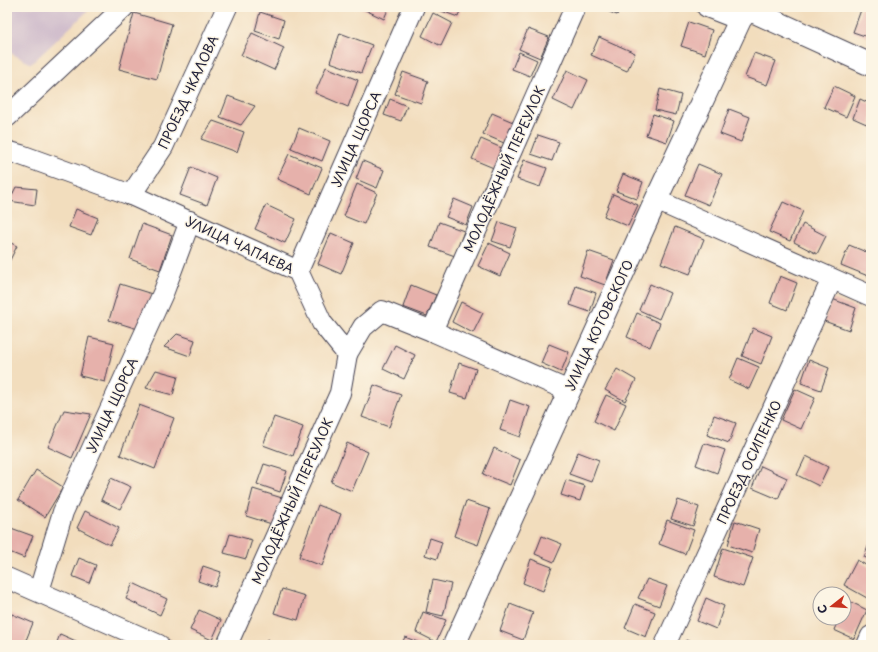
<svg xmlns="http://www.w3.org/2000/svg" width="878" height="652" font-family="'Playpen Sans',sans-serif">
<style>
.industrial{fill:#d0bdcc}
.building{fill:#e6b1ab}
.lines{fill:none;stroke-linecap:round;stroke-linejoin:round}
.street-casing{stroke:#413e4e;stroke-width:22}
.secondary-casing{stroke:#413e4e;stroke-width:24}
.street{stroke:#fff;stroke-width:20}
.secondary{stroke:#fff;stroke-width:22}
.labels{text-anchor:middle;stroke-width:3;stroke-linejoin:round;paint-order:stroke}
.street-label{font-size:13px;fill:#22223b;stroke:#fcf5e5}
</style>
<rect width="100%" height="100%" fill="#fcf5e5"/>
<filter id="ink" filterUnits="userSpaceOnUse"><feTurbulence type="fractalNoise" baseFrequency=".025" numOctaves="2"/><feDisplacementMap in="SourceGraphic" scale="8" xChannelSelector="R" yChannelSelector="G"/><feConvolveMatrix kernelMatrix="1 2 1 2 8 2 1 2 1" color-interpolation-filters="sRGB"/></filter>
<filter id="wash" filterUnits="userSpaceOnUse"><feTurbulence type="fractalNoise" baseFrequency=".012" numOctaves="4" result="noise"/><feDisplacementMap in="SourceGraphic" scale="16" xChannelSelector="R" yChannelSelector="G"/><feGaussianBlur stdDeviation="0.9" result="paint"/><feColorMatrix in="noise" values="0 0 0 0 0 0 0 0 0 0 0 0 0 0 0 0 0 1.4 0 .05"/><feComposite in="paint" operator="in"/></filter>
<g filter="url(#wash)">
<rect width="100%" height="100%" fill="#f2ddbd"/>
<polygon class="industrial" points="7,7 92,7 31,64 7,51"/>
<g id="blocks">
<g class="building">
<polygon points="359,7 389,7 384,19"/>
<polygon points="437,7 461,7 458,17 436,9"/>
<polygon points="597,7 620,7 617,15"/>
<polygon points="862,7 871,7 871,38 853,32"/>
<polygon points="260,12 284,20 279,39 255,31"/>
<polygon points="134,13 172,24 157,79 119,69"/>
<polygon points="433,13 452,23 441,46 422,36"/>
<polygon points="689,22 712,30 705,54 681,46"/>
<polygon points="528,29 549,37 540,58 519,49"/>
<polygon points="252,33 284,48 274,70 241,55"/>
<polygon points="340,33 372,45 361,73 330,62"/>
<polygon points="599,37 635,53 627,71 591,55"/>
<polygon points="519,52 537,60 530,76 512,69"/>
<polygon points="754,53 776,61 767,85 745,77"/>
<polygon points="326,67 358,80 348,107 315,93"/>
<polygon points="567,70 588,80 574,110 553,100"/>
<polygon points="403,72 428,81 421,103 395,94"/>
<polygon points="834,86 855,96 846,117 824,107"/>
<polygon points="660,89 681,95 676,115 655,110"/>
<polygon points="228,96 255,106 241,125 220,117"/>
<polygon points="390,99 407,106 401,121 384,115"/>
<polygon points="860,99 871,104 871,126 853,118"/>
<polygon points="729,109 750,117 741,142 720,134"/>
<polygon points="492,113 513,122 504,143 483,134"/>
<polygon points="653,114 674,121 667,142 646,135"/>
<polygon points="213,121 244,132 237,152 201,139"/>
<polygon points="299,128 330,141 322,161 291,148"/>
<polygon points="538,135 559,142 552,161 531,154"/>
<polygon points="481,139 504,149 496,169 472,159"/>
<polygon points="289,154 322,168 311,194 277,179"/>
<polygon points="524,160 547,168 540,187 517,179"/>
<polygon points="363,161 384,170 377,188 356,179"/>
<polygon points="698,164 722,174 709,205 685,195"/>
<polygon points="191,167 217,178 207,205 180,195"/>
<polygon points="623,174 643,182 637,199 616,191"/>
<polygon points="357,184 377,193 364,224 344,216"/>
<polygon points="16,187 37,189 35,205 9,201"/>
<polygon points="613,194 638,205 628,226 604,216"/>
<polygon points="454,199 473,207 466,225 446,217"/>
<polygon points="783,202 803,211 790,241 769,232"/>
<polygon points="266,205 296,219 285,243 255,229"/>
<polygon points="76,209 98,218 91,235 69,227"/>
<polygon points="439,222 464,231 455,256 430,247"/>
<polygon points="499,222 517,228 510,247 492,241"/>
<polygon points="142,224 172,235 160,270 130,259"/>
<polygon points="803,224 826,236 817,254 794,242"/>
<polygon points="675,227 704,239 690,274 661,263"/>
<polygon points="331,233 354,243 341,274 318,264"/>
<polygon points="7,241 17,246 7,266"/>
<polygon points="489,243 510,253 500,276 478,266"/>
<polygon points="849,245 871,254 871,267 868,276 841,265"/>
<polygon points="588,251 614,260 605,285 580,276"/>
<polygon points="780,276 797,283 787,310 770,303"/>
<polygon points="120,284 152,294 141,330 109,320"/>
<polygon points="650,284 670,293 659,319 639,310"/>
<polygon points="411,285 436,295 427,316 403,307"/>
<polygon points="576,286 596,293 590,312 570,305"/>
<polygon points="832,299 856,308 849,330 824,321"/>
<polygon points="461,302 483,313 473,333 452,322"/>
<polygon points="637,313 660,323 650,347 627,337"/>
<polygon points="753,328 772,336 761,364 742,356"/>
<polygon points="177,334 195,340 190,356 164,347"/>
<polygon points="89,337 114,343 105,382 80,376"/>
<polygon points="549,344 569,352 561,372 541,363"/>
<polygon points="395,345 415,355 404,379 383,369"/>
<polygon points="738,358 759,367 749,389 729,380"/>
<polygon points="809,360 829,368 821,390 801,383"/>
<polygon points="459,363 476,369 467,398 450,393"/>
<polygon points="617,369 636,380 625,401 605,390"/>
<polygon points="156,370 178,376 173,395 146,388"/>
<polygon points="374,385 401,395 389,427 362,417"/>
<polygon points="795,389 815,398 801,429 781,420"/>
<polygon points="606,395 626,404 614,431 594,421"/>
<polygon points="510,400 530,407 520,437 500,430"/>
<polygon points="139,405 174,418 155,469 120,455"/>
<polygon points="64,410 91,414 72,458 48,447"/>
<polygon points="714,415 736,423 729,443 707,435"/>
<polygon points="274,417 303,427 293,456 263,445"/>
<polygon points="347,443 368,452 352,491 331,482"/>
<polygon points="704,443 725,450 717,473 696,465"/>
<polygon points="494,448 520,460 510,485 483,474"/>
<polygon points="578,452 599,460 591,482 569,474"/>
<polygon points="806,456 828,467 819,486 797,475"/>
<polygon points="264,464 287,471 280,492 257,484"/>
<polygon points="761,466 787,478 778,499 752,488"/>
<polygon points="36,470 63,487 45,517 18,500"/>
<polygon points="111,478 131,487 120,509 101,500"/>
<polygon points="566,480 585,486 580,501 561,495"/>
<polygon points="253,489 282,498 275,525 246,516"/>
<polygon points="678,500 699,507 693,526 671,519"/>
<polygon points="466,501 490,509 478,545 454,536"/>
<polygon points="318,505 341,514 322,566 299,557"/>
<polygon points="85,511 119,528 110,545 77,528"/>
<polygon points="667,520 694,530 685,554 659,544"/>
<polygon points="735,521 759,529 752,553 728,545"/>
<polygon points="11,528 33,536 24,558 7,551 7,539"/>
<polygon points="230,534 252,540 246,559 224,553"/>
<polygon points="542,536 562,544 554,562 535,554"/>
<polygon points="430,538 442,542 437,559 425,555"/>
<polygon points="871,539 871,560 864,557"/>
<polygon points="723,548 753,558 743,587 714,577"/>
<polygon points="79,558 96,565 89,583 72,576"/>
<polygon points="531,559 552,567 543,591 523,583"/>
<polygon points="857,560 871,568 871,591 867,598 844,585"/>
<polygon points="203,566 221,572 215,587 198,581"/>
<polygon points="647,579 667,586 659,606 638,598"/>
<polygon points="433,580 451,584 443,616 426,612"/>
<polygon points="133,583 167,599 160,615 126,599"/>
<polygon points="282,589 305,596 298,620 274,613"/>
<polygon points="706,598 724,606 716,629 697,621"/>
<polygon points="847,600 867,610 854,639 834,630 839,618 844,618 844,607"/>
<polygon points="510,604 533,613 523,640 500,631"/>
<polygon points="635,604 655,612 646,637 625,628"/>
<polygon points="199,610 221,620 212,640 190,630"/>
<polygon points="423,612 446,620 436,642 416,632"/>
<polygon points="12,614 33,623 24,645 7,645 7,625"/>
<polygon points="60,634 85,645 56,645"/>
<polygon points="405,637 425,645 401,645"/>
<polygon points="267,639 277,645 263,645"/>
<polygon points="686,640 697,645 684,645"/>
</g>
</g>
</g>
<g filter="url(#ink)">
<use href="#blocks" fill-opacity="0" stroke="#413e4e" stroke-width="1"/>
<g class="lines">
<defs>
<g id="street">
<polyline points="707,7 740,20"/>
<polyline points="7,117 124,7"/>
<polyline points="7,151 21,155 131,195 298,271 322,323 347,354 363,327 382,311 432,331 569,391"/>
<polyline points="131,195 163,147 227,7"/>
<polyline points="656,200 871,296"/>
<polyline points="298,271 414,7"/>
<polyline points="432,331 575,7"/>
<polyline points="7,578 159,645"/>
<polyline points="39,591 63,512 164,291 190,221"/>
<polyline points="227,645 340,393 347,354"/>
<polyline points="665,645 832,279"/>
<polyline points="867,645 871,636"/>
</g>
<polyline id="secondary" points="454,645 656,200 740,20 748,9 871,65"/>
</defs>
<use href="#street" class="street-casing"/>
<use href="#secondary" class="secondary-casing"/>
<use href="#street" class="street"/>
<use href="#secondary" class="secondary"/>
</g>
</g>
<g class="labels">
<g class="street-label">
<text transform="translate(188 92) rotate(-65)" y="5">ПРОЕЗД ЧКАЛОВА</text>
<text transform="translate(356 139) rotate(-66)" y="5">УЛИЦА ЩОРСА</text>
<text transform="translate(504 169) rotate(-66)" y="5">МОЛОДЁЖНЫЙ ПЕРЕУЛОК</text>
<text transform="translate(240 245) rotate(25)" y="5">УЛИЦА ЧАПАЕВА</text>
<text transform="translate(599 325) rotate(-65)" y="5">УЛИЦА КОТОВСКОГО</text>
<text transform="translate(112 405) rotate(-65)" y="5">УЛИЦА ЩОРСА</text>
<text transform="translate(749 462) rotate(-65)" y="5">ПРОЕЗД ОСИПЕНКО</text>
<text transform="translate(292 501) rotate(-66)" y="5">МОЛОДЁЖНЫЙ ПЕРЕУЛОК</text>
</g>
</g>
<rect width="878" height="652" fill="none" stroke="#fcf5e5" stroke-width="24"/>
<g transform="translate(832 606) rotate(253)"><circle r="19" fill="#fcf5e5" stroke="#a5a1a1"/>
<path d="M0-3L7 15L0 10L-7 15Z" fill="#c8321e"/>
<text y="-6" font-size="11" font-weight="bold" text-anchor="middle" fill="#22223b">С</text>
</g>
</svg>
